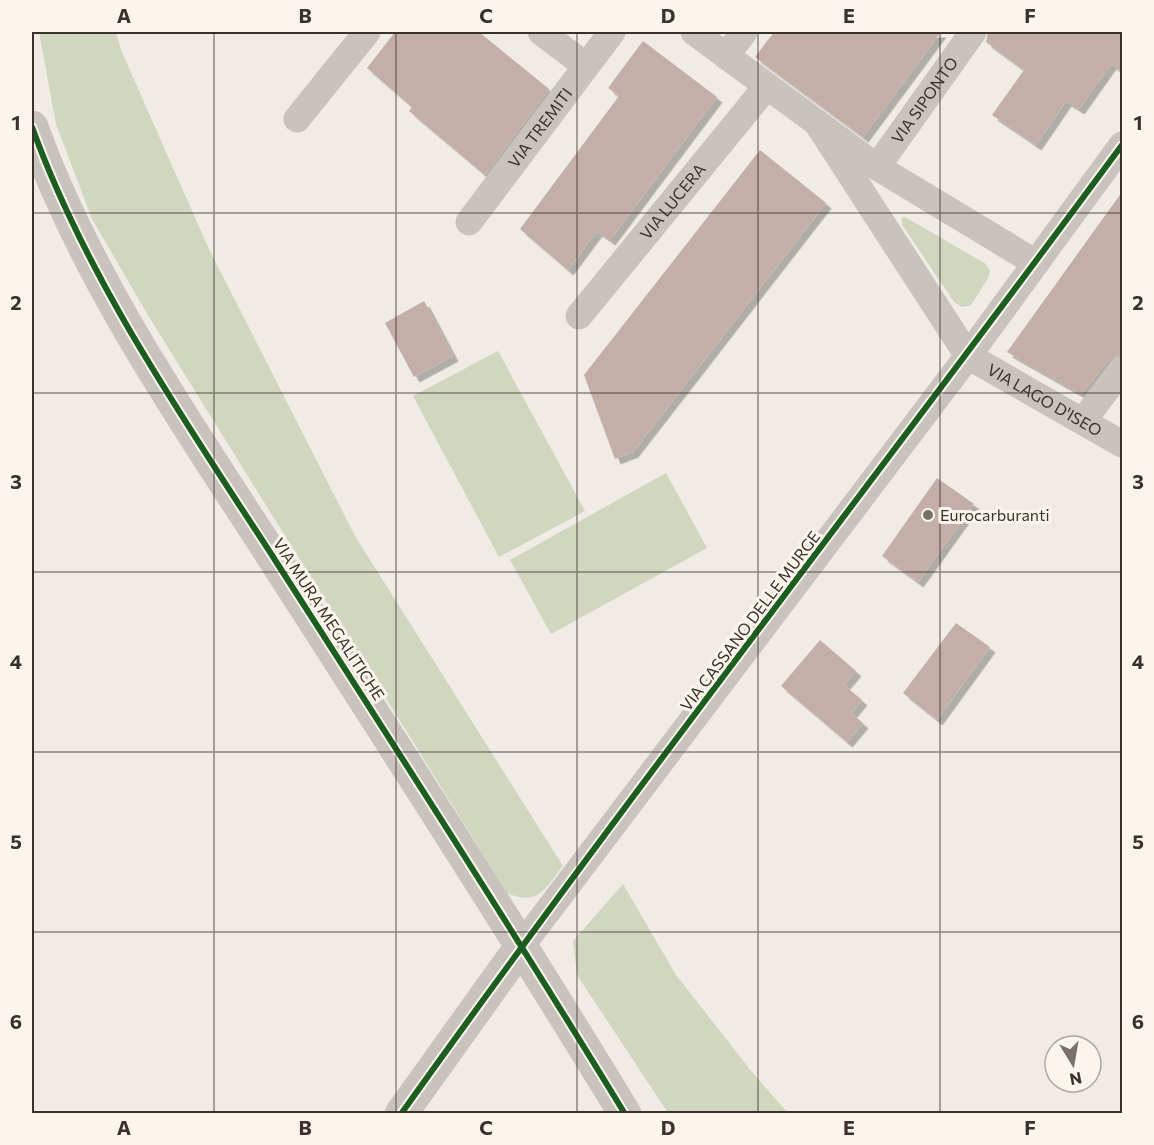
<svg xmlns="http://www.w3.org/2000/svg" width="1154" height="1145" font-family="Commissioner,sans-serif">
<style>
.green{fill:#d1d6bf}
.building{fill:#c3afa7;filter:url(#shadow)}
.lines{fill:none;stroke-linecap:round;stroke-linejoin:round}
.minor{stroke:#c9c3be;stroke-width:27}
.tertiary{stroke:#c9c3be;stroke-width:33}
.cycleway-casing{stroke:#fbf5ee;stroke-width:10}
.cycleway{stroke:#1b5e20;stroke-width:6}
.grid{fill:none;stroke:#3b302b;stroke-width:1.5;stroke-opacity:0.55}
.poi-dot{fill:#7a716c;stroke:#fbf5ee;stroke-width:2}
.labels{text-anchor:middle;stroke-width:6;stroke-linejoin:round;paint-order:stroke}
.street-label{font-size:16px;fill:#3b302b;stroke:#fbf5ee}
.poi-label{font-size:16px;fill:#3b302b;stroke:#fbf5ee;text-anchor:start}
.neatline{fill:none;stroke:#3b302b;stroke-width:2}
.grid-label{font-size:20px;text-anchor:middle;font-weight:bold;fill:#3b302b}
</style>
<defs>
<filter id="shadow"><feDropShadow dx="5.5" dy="5.5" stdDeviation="0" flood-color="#0004"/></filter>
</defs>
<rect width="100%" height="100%" fill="#f0ebe5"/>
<g class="green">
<path d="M39,32H116L121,50L208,247L355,536L563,866C545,888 539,907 507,893L149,317L92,219L56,124Z"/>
<polygon points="905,217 986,264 990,271 988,278 971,305 962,307 954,302 903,226 901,218"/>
<polygon points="498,351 585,511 499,557 413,396"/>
<polygon points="666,473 707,548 551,634 510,560"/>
<polygon points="623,884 676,975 752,1072 788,1113 668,1113 577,975 573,941"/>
</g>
<g class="building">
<polygon points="395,32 479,32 549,89 485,175 409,111 412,107 367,68"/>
<polygon points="774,32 941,32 863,137 755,57"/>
<polygon points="988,32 1122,32 1122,72 1111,64 1079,109 1066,101 1036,145 992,115 1024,70 986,42"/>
<polygon points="643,41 717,97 610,240 597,231 568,270 520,229 619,96 608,88"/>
<polygon points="760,150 826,203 633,452 615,459 584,375"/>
<polygon points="1122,192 1122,353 1110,359 1081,394 1007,352"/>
<polygon points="424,301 453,356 414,377 385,323"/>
<polygon points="937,478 974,504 918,582 882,556"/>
<polygon points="956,623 990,647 937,720 903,693"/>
<polygon points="820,640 856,671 844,685 862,700 851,713 863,723 847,742 781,686"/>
</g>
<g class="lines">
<g class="minor">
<polyline points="541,32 586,66"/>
<polyline points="694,32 877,167 1036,263"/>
<polyline points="726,56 744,32"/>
<polyline points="297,119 367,32"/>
<path id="s1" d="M817,123L968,356L1122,444"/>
<path id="s2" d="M877,167L973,32"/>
<path id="s3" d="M469,222L612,32"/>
<path id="s4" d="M579,316L767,86"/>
<polyline points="1083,421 1122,369"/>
<polyline points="522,945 968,356 1122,145"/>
</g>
<g class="tertiary">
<path d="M32,127C88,282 186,422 275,560C393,744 511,927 625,1114"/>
<polyline points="401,1114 522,945"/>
</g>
<defs>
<g id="cycleway">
<path d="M32,127C88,282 186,422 275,560C393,744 511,927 625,1114"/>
<path d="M401,1114C635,786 883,469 1122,145"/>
</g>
</defs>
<use href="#cycleway" class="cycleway-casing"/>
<use href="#cycleway" class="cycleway"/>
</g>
<path class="grid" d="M214,32V1114M396,32V1114M577,32V1114M758,32V1114M940,32V1114M32,213H1122M32,393H1122M32,572H1122M32,752H1122M32,932H1122"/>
<circle class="poi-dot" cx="928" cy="515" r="6"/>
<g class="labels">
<g class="street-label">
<text dy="6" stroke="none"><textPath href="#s2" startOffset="82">VIA SIPONTO</textPath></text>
<text dy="6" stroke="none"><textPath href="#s3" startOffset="118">VIA TREMITI</textPath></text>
<text dy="6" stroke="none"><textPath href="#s4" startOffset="148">VIA LUCERA</textPath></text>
<text dy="6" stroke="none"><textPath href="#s1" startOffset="366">VIA LAGO D'ISEO</textPath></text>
<text transform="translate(329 619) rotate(57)" y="6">VIA MURA MEGALITICHE</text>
<text transform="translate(750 621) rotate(-53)" y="6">VIA CASSANO DELLE MURGE</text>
</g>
<g class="poi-label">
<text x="940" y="521">Eurocarburanti</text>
</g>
</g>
<rect width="1154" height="1145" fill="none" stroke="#fbf5ee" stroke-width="66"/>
<g transform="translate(1073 1064) rotate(169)"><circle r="28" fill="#fbf5ee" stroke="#aea6a0" stroke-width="1.5"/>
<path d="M0-4.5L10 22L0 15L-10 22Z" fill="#7a716c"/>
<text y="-9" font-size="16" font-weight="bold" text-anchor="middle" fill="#3b302b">N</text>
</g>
<rect x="33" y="33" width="1088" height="1079" class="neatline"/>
<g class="grid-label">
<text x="124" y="23">A</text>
<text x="305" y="23">B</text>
<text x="486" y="23">C</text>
<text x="668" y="23">D</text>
<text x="849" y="23">E</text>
<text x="1030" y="23">F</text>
<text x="16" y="130">1</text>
<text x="1138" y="130">1</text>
<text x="16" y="310">2</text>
<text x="1138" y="310">2</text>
<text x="16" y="489">3</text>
<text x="1138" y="489">3</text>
<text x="16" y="669">4</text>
<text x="1138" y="669">4</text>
<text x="16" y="849">5</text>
<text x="1138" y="849">5</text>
<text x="16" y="1029">6</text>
<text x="1138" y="1029">6</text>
<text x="124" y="1135">A</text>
<text x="305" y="1135">B</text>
<text x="486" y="1135">C</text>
<text x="668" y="1135">D</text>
<text x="849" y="1135">E</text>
<text x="1030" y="1135">F</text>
</g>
</svg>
